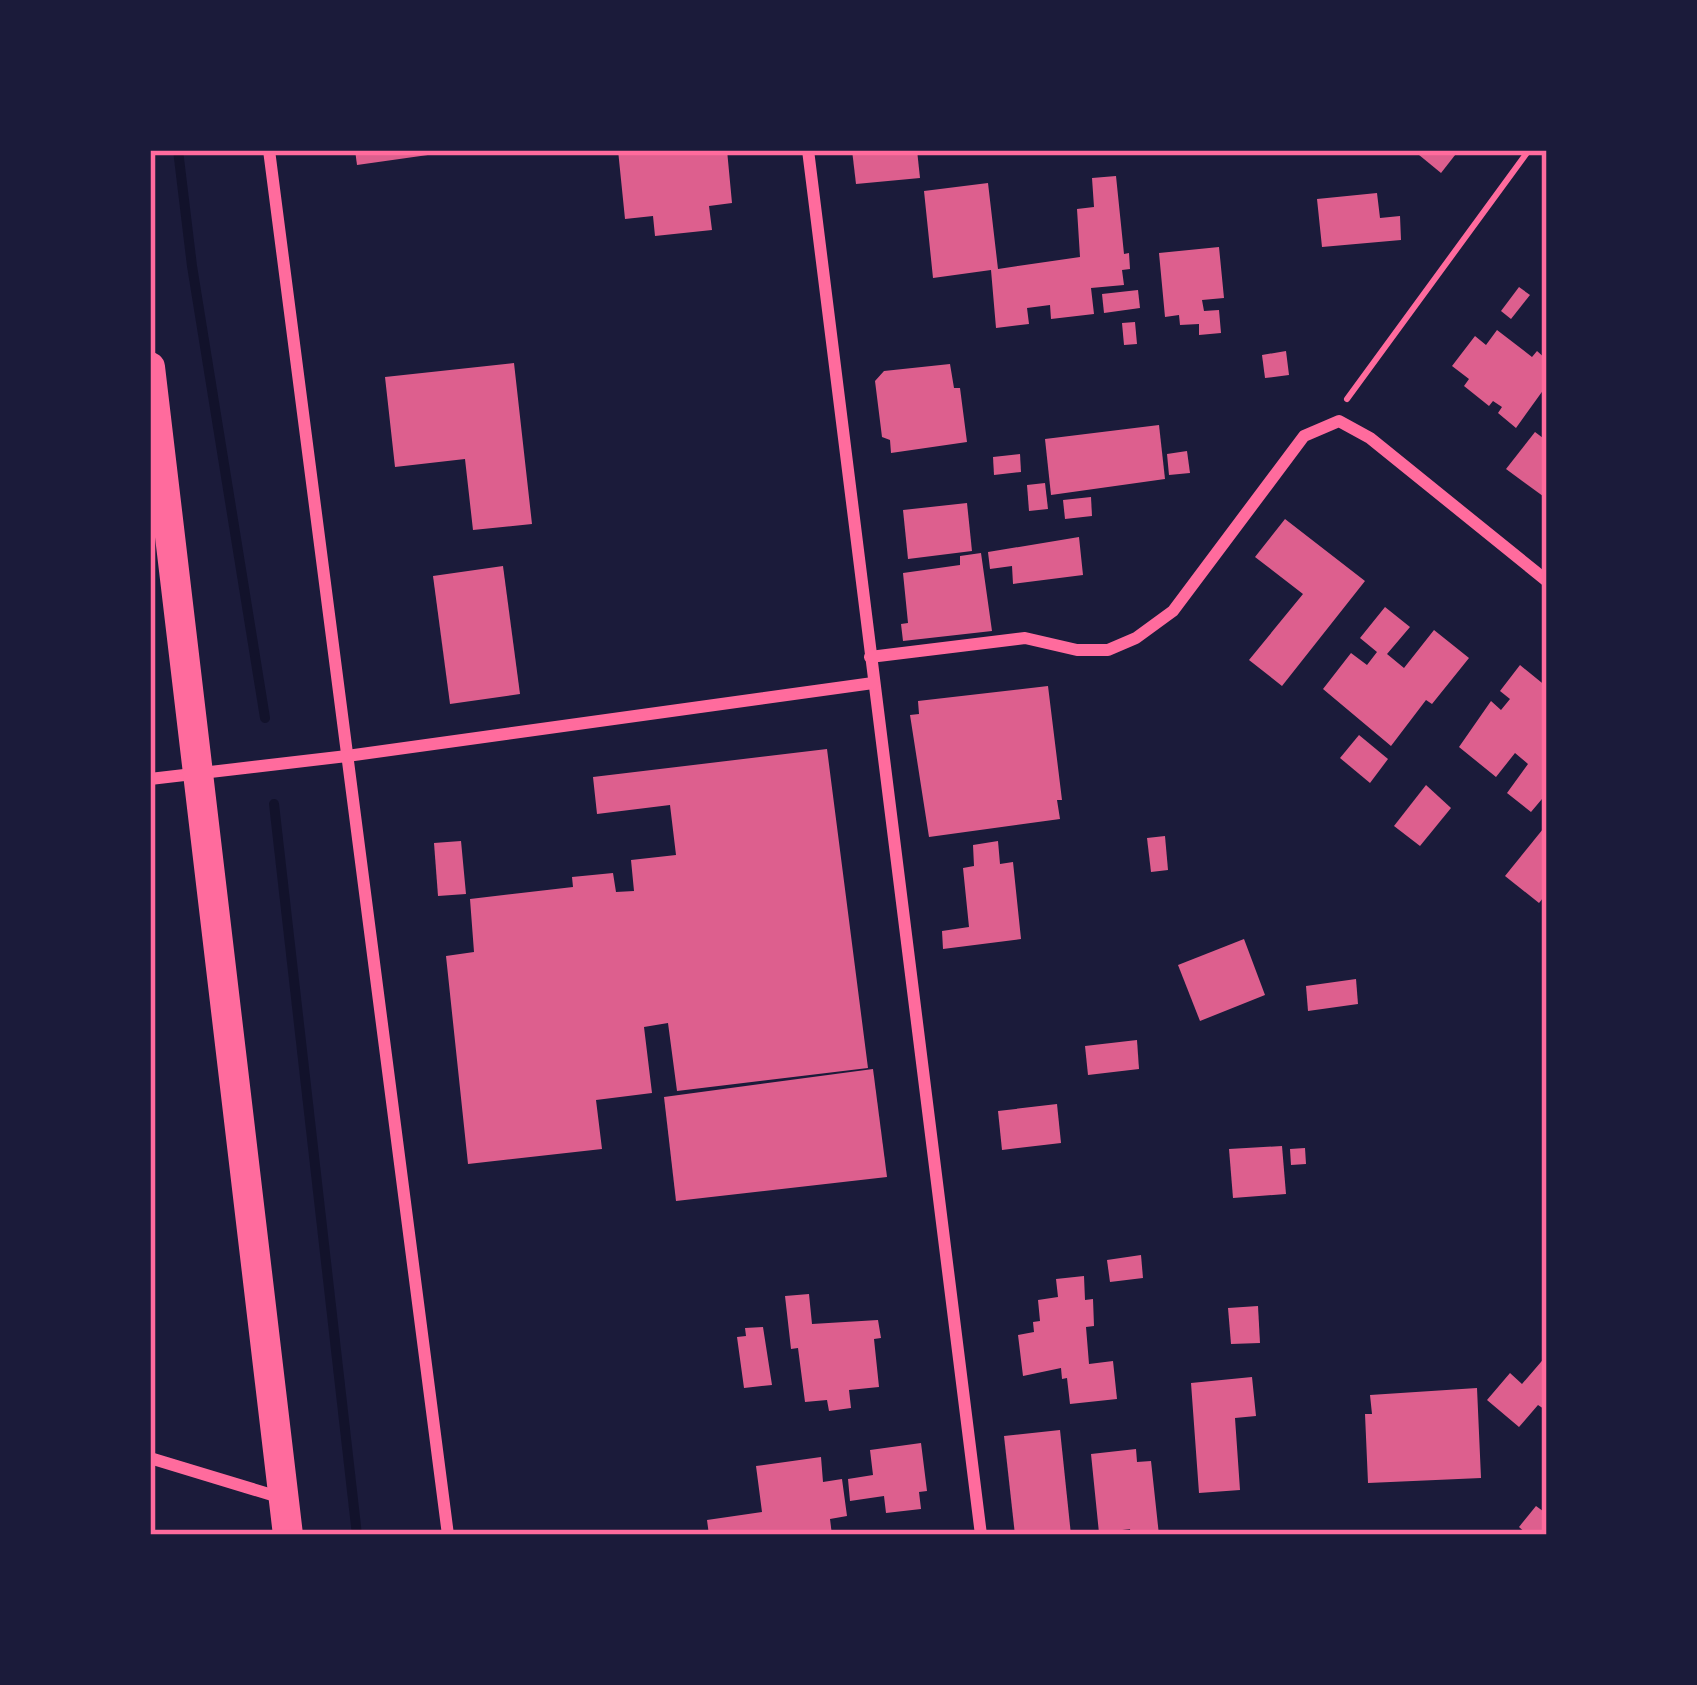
<svg xmlns="http://www.w3.org/2000/svg" width="1697" height="1685" font-family="'DejaVu Sans',sans-serif">
<style>
.lines{fill:none;stroke-linecap:round;stroke-linejoin:round}
.stream{stroke:#12122b;stroke-width:10}
.building{fill:#dd5f8e}
.path{stroke:#ff6b9d;stroke-width:6}
.minor{stroke:#ff6b9d;stroke-width:12}
.primary{stroke:#ff6b9d;stroke-width:30}
.neatline{fill:none;stroke:#ff6b9d;stroke-width:4.5}
</style>
<rect width="100%" height="100%" fill="#1b1b3a"/>
<g class="lines">
<g class="stream">
<polyline points="178,150 192,266 265,718"/>
<polyline points="274,804 357,1535"/>
</g>
</g>
<g class="building">
<polygon points="355,150 441,150 442,153 357,165"/>
<polygon points="618,150 727,150 732,203 709,206 712,230 655,236 653,216 625,219"/>
<polygon points="852,150 917,150 920,178 856,184"/>
<polygon points="1413,150 1459,150 1441,173"/>
<polygon points="1116,176 1124,254 1129,253 1130,269 1122,270 1124,285 1091,288 1094,314 1051,319 1050,305 1027,308 1029,324 996,328 991,270 933,278 924,191 988,183 998,269 1080,257 1077,209 1094,207 1092,178"/>
<polygon points="1377,193 1380,218 1400,216 1401,240 1322,247 1317,199"/>
<polygon points="1219,247 1224,298 1202,300 1204,311 1219,310 1221,333 1199,335 1199,324 1180,325 1179,315 1165,317 1159,253"/>
<polygon points="1519,287 1530,295 1511,319 1501,311"/>
<polygon points="1138,290 1140,308 1104,313 1102,294"/>
<polygon points="1135,322 1137,344 1124,345 1122,323"/>
<polygon points="1497,330 1532,357 1537,351 1547,360 1547,393 1544,389 1516,428 1498,413 1502,407 1493,401 1489,406 1464,386 1469,379 1452,366 1475,336 1486,345"/>
<polygon points="1286,351 1289,375 1265,378 1262,355"/>
<polygon points="514,363 532,524 473,530 465,459 395,467 385,377"/>
<polygon points="950,364 954,388 960,388 967,442 891,453 890,440 882,437 875,381 884,371"/>
<polygon points="1159,425 1165,479 1051,495 1045,439"/>
<polygon points="1535,432 1547,441 1547,499 1506,469"/>
<polygon points="1187,451 1190,473 1169,475 1167,454"/>
<polygon points="1020,454 1021,472 994,475 993,457"/>
<polygon points="1045,483 1048,509 1029,511 1027,485"/>
<polygon points="1091,497 1092,516 1065,519 1063,500"/>
<polygon points="967,503 972,551 908,559 903,510"/>
<polygon points="1285,519 1365,581 1282,686 1249,660 1303,594 1255,557"/>
<polygon points="1079,537 1083,575 1013,584 1012,566 990,569 988,552"/>
<polygon points="981,553 992,631 903,641 901,624 908,623 903,573 960,565 960,556"/>
<polygon points="503,566 520,694 450,704 433,576"/>
<polygon points="1385,607 1410,627 1387,654 1404,668 1434,630 1469,658 1432,704 1426,700 1391,746 1323,689 1351,653 1367,665 1377,652 1360,638"/>
<polygon points="1520,665 1547,687 1547,793 1531,812 1507,793 1528,764 1515,753 1496,777 1459,747 1491,701 1501,710 1510,699 1500,691"/>
<polygon points="1048,686 1062,800 1057,800 1060,819 929,837 910,715 919,714 918,701"/>
<polygon points="1359,735 1388,759 1370,783 1340,758"/>
<polygon points="827,749 868,1068 677,1091 668,1023 644,1027 652,1093 596,1100 602,1149 468,1164 446,956 474,952 470,899 573,887 572,877 613,873 616,892 634,891 631,860 676,855 670,805 597,814 593,777"/>
<polygon points="1426,785 1451,808 1420,846 1394,826"/>
<polygon points="1547,824 1547,893 1539,903 1505,876"/>
<polygon points="1165,836 1168,870 1151,872 1147,838"/>
<polygon points="461,841 466,894 438,896 434,843"/>
<polygon points="998,841 1000,864 1013,862 1021,939 943,949 942,931 969,927 963,868 974,866 973,845"/>
<polygon points="1244,939 1265,995 1200,1021 1178,965"/>
<polygon points="1356,979 1358,1004 1308,1011 1306,986"/>
<polygon points="1137,1040 1139,1069 1088,1075 1085,1046"/>
<polygon points="873,1069 887,1177 676,1201 664,1097"/>
<polygon points="1057,1104 1061,1143 1002,1150 998,1111"/>
<polygon points="1282,1146 1286,1194 1233,1198 1229,1149"/>
<polygon points="1305,1148 1306,1164 1291,1165 1290,1149"/>
<polygon points="1141,1255 1143,1278 1110,1282 1107,1260"/>
<polygon points="1084,1276 1085,1300 1093,1299 1094,1326 1086,1327 1089,1364 1113,1361 1117,1399 1070,1404 1067,1378 1062,1379 1061,1368 1023,1376 1018,1335 1034,1332 1033,1322 1040,1321 1038,1300 1058,1297 1056,1279"/>
<polygon points="809,1294 812,1324 878,1320 881,1338 874,1339 879,1387 849,1390 851,1408 829,1411 827,1400 805,1402 798,1348 791,1349 785,1296"/>
<polygon points="1258,1306 1260,1343 1231,1344 1228,1308"/>
<polygon points="763,1327 772,1385 744,1388 737,1337 746,1336 745,1328"/>
<polygon points="1547,1355 1547,1411 1538,1405 1519,1427 1487,1400 1510,1373 1522,1384"/>
<polygon points="1252,1377 1256,1416 1235,1418 1240,1490 1199,1493 1191,1383"/>
<polygon points="1477,1388 1481,1478 1368,1483 1365,1414 1372,1414 1370,1395"/>
<polygon points="1060,1430 1071,1535 1015,1535 1004,1436"/>
<polygon points="921,1443 927,1491 919,1492 921,1509 886,1513 884,1496 850,1501 848,1479 873,1475 870,1450"/>
<polygon points="1136,1449 1137,1462 1151,1461 1159,1535 1131,1535 1130,1529 1099,1533 1091,1454"/>
<polygon points="821,1457 823,1482 842,1479 847,1516 830,1519 832,1535 709,1535 707,1520 762,1512 756,1466"/>
<polygon points="1536,1506 1547,1514 1547,1535 1528,1535 1519,1527"/>
</g>
<g class="lines">
<polyline class="path" points="1347,399 1529,150"/>
<g class="minor">
<polyline points="269,150 448,1535"/>
<polyline points="808,150 981,1535"/>
<polyline points="870,657 1025,638 1077,650 1108,650 1136,638 1173,611 1304,436 1339,421 1370,438 1547,581"/>
<polyline points="150,779 347,756 873,683"/>
<polyline points="150,1458 282,1498"/>
</g>
<polyline class="primary" points="150,367 288,1535"/>
</g>
<rect width="1697" height="1685" fill="none" stroke="#1b1b3a" stroke-width="306"/>
<rect x="153" y="153" width="1391" height="1379" class="neatline"/>
</svg>
